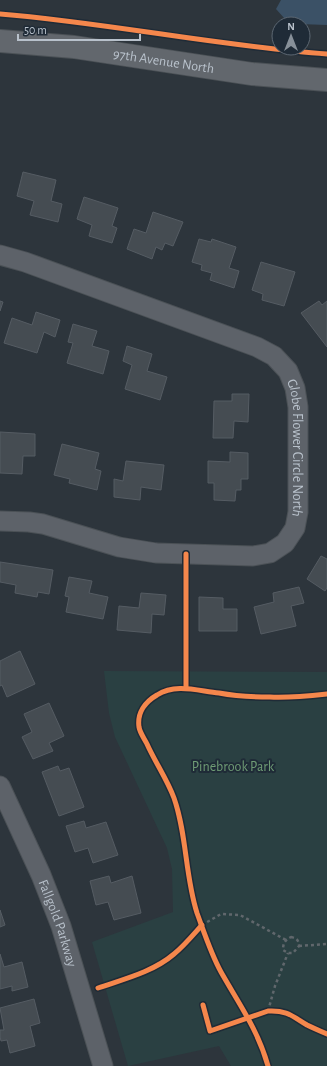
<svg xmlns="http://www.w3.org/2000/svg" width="327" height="1066" font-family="'Alegreya Sans',sans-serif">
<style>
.green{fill:#2a4042}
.water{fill:#3b5166}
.building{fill:#454c52;stroke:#555c63}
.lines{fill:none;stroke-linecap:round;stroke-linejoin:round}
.street-casing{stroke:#4b5156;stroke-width:21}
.secondary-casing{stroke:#4b5156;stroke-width:24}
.path{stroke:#60676c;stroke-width:2.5;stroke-dasharray:3 3;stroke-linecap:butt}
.street{stroke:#5d6269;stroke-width:19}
.secondary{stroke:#62676d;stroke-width:22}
.cycleway-casing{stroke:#1f2b37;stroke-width:8}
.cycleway{stroke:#f5874c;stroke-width:5}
.labels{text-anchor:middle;stroke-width:4;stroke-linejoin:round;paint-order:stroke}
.street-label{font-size:14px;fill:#b8c1cb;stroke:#1f2b37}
.park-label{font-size:14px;fill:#6f9c75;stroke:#1f2b37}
</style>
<rect width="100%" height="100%" fill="#2d353c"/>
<polygon class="green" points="104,671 327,672 327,1066 231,1066 219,1046 128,1066 92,942 173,912 172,869 167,848 115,737 109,713"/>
<polygon class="water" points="281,0 327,0 327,25 299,24 285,19 276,9"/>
<g class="building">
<polygon points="23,172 56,180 51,201 62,204 58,222 30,215 34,201 17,196"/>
<polygon points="84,197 118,208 112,226 117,228 112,243 89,236 92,225 77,219"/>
<polygon points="153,212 183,222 173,246 165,243 162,250 156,247 152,259 127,249 134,229 146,233"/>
<polygon points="199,239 211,242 212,239 236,247 229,268 239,271 234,288 210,280 212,273 201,270 202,265 192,262"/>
<polygon points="261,262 295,272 284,306 262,300 263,294 252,290"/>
<polygon points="0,301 3,302 0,311"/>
<polygon points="319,301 322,305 327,301 327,347 301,313"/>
<polygon points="36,312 60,320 55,337 44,332 37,353 4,343 12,318 32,325"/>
<polygon points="73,324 97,331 92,346 109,351 103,374 67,363 73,343 68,342"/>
<polygon points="127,346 152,354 147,371 167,377 160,400 125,389 132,365 123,361"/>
<polygon points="232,394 249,394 248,422 234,421 233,438 213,438 214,401 232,401"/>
<polygon points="0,432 35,434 35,456 23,456 22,474 0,473"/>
<polygon points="62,444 99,453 95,469 101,471 97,490 69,483 70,479 54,475"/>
<polygon points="230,452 248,453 248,479 241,479 241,490 236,490 235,501 214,500 214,483 208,483 208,461 230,462"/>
<polygon points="126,461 164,465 161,490 141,487 140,500 114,497 114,479 123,481"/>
<polygon points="321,556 327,559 327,588 325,591 307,579"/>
<polygon points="0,562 53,570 49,594 38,592 37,597 15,593 16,585 0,582"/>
<polygon points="69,577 92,581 89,593 108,597 103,619 66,612 69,597 65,596"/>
<polygon points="299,587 304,603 291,606 296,626 261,634 254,607 274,602 273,593"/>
<polygon points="141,593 166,595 164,615 152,614 151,633 117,630 119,606 139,608"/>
<polygon points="199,597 223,598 223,609 237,609 237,631 199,631"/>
<polygon points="20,651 35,684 7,697 2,685 0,686 0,661"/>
<polygon points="49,703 64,736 49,743 53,751 33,759 22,737 32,732 24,714"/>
<polygon points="58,766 60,771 69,768 84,807 59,816 42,772"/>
<polygon points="84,821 86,828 106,822 118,855 93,863 88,848 75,852 66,826"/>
<polygon points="109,876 111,883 132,876 141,913 114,920 108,902 96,905 90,881"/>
<polygon points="0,910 5,925 0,927"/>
<polygon points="0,954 4,967 22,962 28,987 12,991 12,986 0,989"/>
<polygon points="34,999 40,1023 30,1026 35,1046 10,1053 7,1040 1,1041 0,1037 0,1030 4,1030 0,1008"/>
</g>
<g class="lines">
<defs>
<g id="street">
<path id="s1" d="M0,255L25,262L257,347L274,356L288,371L295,388L298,407V512L295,528L285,543L270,553L253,556L156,553L119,547L43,524L29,522L0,521"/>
<path id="s2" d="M0,786L41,875L61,926L103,1066"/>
</g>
<g id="secondary">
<path id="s3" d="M0,41L74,47L252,74L327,80"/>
</g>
</defs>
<use href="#street" class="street-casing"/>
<use href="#secondary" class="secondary-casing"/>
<g class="path">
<polyline points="202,925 221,914 240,915 286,940"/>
<path d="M291,937C296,938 299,940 299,946L293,953H288L283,950C283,943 285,940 291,937Z"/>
<polyline points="299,946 327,944"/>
<polyline points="268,1011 275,986 288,953"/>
</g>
<use href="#street" class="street"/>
<use href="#secondary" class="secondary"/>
<defs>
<g id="cycleway">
<path d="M0,14C110,23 217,46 327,54"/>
<polyline points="186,688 186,554"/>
<path d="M98,988C124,979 153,972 174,954C184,946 193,935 202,925"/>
<path d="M203,1005L210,1031L268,1011C287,1010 292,1016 307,1025C313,1028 320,1031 327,1034"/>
<path d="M268,1066C258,1030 239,1004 221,972C211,954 204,932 197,913C185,876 187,835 174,798C167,779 155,762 147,744C144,738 140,733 139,727C137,713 145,702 157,695C176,683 198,691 219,693C235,696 253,697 270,697C289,698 308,696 327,694"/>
</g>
</defs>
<use href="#cycleway" class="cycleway-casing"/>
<use href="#cycleway" class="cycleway"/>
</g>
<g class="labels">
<g class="street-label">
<text dy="5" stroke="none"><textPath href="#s3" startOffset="165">97th Avenue North</textPath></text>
<text dy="5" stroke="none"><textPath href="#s1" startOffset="391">Globe Flower Circle North</textPath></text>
<text dy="5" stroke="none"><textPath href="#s2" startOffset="149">Fallgold Parkway</textPath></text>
</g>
<g class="park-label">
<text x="233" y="771">Pinebrook Park</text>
</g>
</g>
<g transform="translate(291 36)"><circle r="19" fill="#1f2b37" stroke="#5c6772"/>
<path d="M0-3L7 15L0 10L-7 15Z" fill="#879099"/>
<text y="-6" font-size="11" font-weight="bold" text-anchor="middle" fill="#b8c1cb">N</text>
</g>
<path d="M18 34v6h122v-6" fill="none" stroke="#b8c1cb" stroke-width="2"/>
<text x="24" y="34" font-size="12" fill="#b8c1cb" stroke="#1f2b37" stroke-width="3" paint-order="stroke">50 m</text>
</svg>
